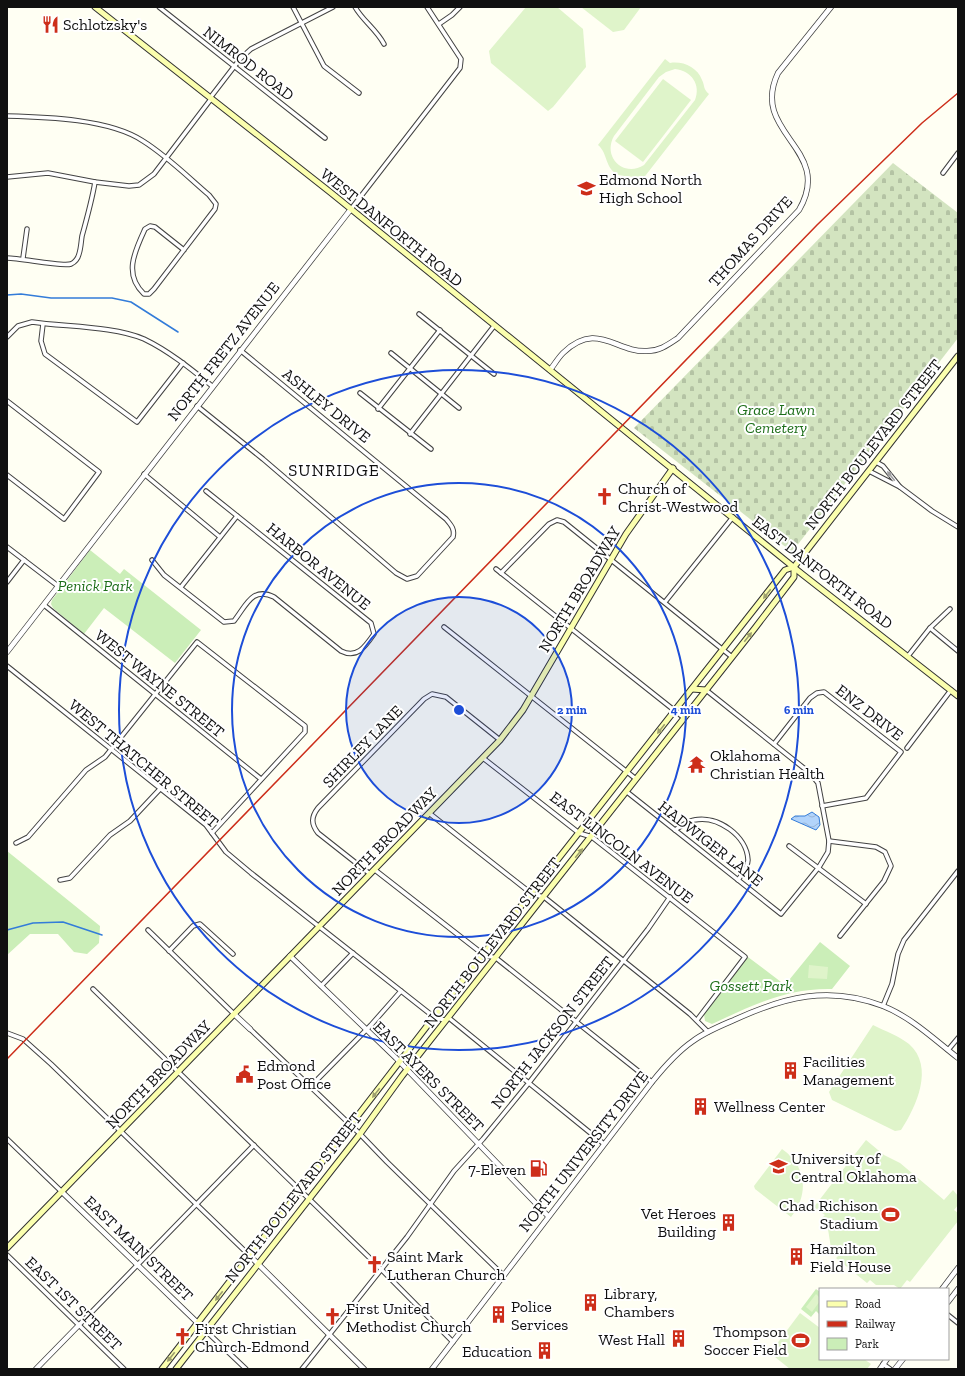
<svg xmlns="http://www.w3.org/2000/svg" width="965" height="1376" font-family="'Zilla Slab',serif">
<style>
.cemetery{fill:url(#cemetery-stones)}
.park{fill:#cbeeb8}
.pitch{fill:#dff4ca;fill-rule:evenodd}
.water{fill:url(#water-waves);stroke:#337cd9}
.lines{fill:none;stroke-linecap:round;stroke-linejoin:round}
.stream{stroke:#337cd9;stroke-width:1.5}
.minor-casing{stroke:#434343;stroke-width:5.5}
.tertiary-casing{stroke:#434343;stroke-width:6}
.secondary-casing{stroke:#323232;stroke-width:7}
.minor{stroke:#fff;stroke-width:3.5}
.tertiary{stroke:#fff;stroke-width:4.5}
.secondary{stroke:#fbffae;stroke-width:5}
.rail{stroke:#cd2e1a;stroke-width:1.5}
.oneway{fill:#9f9f9f}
.oneway2{fill:#9d9f6f}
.ring{fill:none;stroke:#1d4ed8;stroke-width:2}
.labels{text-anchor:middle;stroke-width:4;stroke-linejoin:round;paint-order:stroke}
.poi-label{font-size:16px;fill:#101010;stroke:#fff;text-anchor:start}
.street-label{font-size:16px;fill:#101010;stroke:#fff}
.park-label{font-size:16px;font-style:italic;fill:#1d6e19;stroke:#fff}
.neighbourhood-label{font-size:17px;letter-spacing:1px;fill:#101010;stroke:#fff}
.centre{fill:#1d4ed8;stroke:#fff;stroke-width:2}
.ring-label{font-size:12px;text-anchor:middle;font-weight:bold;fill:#1d4ed8;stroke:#fff;stroke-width:4;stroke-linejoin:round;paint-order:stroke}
</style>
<defs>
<pattern id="cemetery-stones" width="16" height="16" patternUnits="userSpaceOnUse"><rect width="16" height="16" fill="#d3e4c0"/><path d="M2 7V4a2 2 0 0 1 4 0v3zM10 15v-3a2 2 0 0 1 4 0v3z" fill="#b4c3a4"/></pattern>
<pattern id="water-waves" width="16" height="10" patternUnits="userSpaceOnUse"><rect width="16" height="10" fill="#b2d4fb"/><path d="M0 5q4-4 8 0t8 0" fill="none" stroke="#98b5d6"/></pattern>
</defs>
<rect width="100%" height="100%" fill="#fffff3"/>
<polygon class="cemetery" points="893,163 958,213 958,338 792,552 634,428"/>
<g class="park">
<polygon points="90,550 120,574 124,569 201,630 175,663 104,608 84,634 53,608 51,604 52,600"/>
<polygon points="7,851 100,926 99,943 87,954 74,952 58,934 30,934 7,955"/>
<path d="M820,942L850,966L832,989C786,988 753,1005 712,1024L705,1021L704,1014L748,957L785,985Z"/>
<polygon points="816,1289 820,1292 820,1315 816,1311 811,1317 801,1309"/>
</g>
<g class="pitch">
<polygon points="526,7 557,7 583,29 586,67 553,107 548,111 491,63 489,51"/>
<polygon points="581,7 641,7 624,30 613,32"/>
<path d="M665,59L670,63C683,61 697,67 702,80C705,86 703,89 709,94L642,180C635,175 626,177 619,175C605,170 608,153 598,145ZM675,69C692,71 701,85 695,100L644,165C624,178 602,157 614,136L659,77L666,72Z"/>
<polygon points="663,79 691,100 643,162 615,141"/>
<polygon points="809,965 828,967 827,979 808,978"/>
<path d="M873,1025C885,1031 899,1036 909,1044C935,1067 916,1107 901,1130L895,1131L832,1100L829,1092Z"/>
<polygon points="866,1140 884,1155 900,1163 944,1200 953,1190 958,1196 958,1205 954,1210 958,1213 958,1221 910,1282 907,1280 900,1289 894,1285 876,1285 870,1280 867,1283 836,1258 839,1255 831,1248 827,1223 822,1218 825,1215 814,1207 834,1181 832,1179 836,1174 838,1176"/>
<path d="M782,1149C807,1166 809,1195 791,1217L755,1189L754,1186Z"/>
<polygon points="816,1294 820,1298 820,1301 812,1312 806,1307"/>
<polygon points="800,1313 820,1328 820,1359 864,1359 871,1364 867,1369 790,1369 770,1353"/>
</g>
<polygon class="water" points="812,812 819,817 820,825 816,830 791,819 795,816 805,816"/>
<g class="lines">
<g class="stream">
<polyline points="7,295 21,294 51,298 112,298 131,302 178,332"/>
<polyline points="7,930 33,923 63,922 102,935"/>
</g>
<defs>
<g id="minor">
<polyline points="159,7 325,138"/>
<polyline points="293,7 324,66 359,93"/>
<path d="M355,7C363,21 376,29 384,44"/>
<polyline points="439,24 452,15 460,7"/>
<polyline points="210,98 240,59 251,49 333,7"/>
<path d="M7,116C47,117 110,119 143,141C167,156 188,177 209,195L216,204L215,209L154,289L149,294H144C123,274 135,251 145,229L150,226L155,227L184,250"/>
<polyline points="943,173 958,153"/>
<polyline points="7,177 48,173 95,182 129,186 139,185 154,174 211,99"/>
<polyline points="351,209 460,68 461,59 427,7"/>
<path d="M7,258C21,258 61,267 71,264C75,262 78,258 79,254C81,248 81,242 82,236C87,218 92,200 95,182"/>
<polyline points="23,258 27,229"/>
<polyline points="419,314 494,374"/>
<polyline points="43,324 41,341 45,354 137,422 183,363"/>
<path d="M7,337L18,326L32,322C65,327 113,326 144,339C169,351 191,369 212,386"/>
<polyline points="391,353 459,408"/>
<polyline points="360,393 431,449"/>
<polyline points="7,401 99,472 64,519 7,475"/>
<path d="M197,406L263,459L396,573L407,579L417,576L453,537C455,529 451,525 446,519L240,350"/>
<polyline points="378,409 440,330"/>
<polyline points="410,434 494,326"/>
<polyline points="869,471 900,487 883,466 876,462"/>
<polyline points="144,474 220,537"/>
<polyline points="900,487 932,511 958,527"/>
<polyline points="7,547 58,586"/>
<path d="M152,560L164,575L224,622L234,621C246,606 252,586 274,597L341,651C357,659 365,647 374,634L371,623L206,491"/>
<polyline points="496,569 684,718"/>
<polyline points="501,573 549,524 557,520 564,522 732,657"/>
<polyline points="7,582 24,560"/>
<polyline points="181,587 237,516"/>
<polyline points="665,602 733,517"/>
<polyline points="44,605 261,779"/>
<polyline points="444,627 636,779"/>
<polyline points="930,628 958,651"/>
<polyline points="908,656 930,628 950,609"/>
<polyline points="7,666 206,825 226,852 251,873 434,1017 444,1020 449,1018 604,1144"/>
<polyline points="774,744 810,698 817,693 824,692 901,752 866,798 822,806"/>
<polyline points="907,748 951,690"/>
<polyline points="483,758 579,833 592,837 745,957 697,1020"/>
<polyline points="627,792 781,914 819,867 828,852 829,841 818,783 810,773 706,690"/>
<polyline points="429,813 532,894 544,897 690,1014 708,1032"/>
<path d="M675,830C681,826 688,821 694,820C718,815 747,836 748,860C748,867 742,874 738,880"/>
<polyline points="829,841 876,847 885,852 891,866 884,881 840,936"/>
<polyline points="16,843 28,837 86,770 105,757 197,642 305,726 305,732 212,833"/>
<polyline points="789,846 866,904"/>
<polyline points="375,870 484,955 496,958 652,1082"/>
<path d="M370,874L318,833C311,824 311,817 318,808L424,699L432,694L446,697L500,740"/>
<polyline points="60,880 70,878 110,835 130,821 160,789"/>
<polyline points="148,930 234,1014"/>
<polyline points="169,951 193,926 200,924 233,954"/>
<polyline points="321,986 353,953"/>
<polyline points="93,989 376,1264 453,1342"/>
<polyline points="883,1006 892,984 898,954 904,940 958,871"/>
<polyline points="250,1029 360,1134 387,1162 503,1275"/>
<polyline points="7,1033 23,1039 51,1064 250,1256"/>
<polyline points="948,1050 958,1038"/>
<polyline points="310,1087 371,1025 401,991"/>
<polyline points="7,1139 62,1192"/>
<polyline points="7,1255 124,1369"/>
<polyline points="948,1315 958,1323"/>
<polyline points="79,1325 254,1145"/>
<polyline points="206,1331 246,1369"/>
<polyline points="883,1364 890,1369"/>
<polyline points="302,1369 407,1237 454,1171 483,1139 528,1084 648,929 670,897"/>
</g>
<g id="tertiary">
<path d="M550,370C554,365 558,358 563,353C597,320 616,353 647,351C660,351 669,344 678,338L799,210C835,148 749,134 778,73L831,7"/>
<polyline points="7,652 351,209"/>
<polyline points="290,956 396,1058 548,1216"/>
<polyline points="234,1014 250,1029"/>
<polyline points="62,1192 206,1331"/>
<polyline points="250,1256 364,1369"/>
<polyline points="942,1289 958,1268"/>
<polyline points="948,1302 958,1289"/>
<polyline points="36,1369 79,1325"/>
<path d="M432,1369L652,1082C664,1067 677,1052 693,1041C705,1032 720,1026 734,1020C784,997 829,985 883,1006C911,1017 935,1040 958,1058"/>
<polyline points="880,1369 887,1359"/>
<polyline points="895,1369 903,1359"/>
</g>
<g id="secondary">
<polyline points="95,7 330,192 802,574 958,696"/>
<polyline points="692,689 706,690"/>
<polyline points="7,1248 500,740 523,710 626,534 673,468"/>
<polyline points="162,1369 434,1017 785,570 794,567 958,356"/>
<polyline points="176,1369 360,1134 402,1076 755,628 794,577 794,567"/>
</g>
</defs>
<use href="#minor" class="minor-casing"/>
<use href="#tertiary" class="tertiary-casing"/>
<use href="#secondary" class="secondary-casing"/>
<use href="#minor" class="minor"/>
<use href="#tertiary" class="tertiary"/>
<use href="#secondary" class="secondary"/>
<polyline class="rail" points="7,1059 817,225 922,123 958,93"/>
</g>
<defs><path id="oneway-solid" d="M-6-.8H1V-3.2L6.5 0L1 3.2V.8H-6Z"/></defs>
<use class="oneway" href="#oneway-solid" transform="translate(891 476) rotate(-128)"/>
<g class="oneway2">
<use href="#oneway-solid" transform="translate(767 594) rotate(128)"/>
<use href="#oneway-solid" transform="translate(748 637) rotate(-52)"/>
<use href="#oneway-solid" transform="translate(661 729) rotate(128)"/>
<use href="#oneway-solid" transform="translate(579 853) rotate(-51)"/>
<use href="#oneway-solid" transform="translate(376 1093) rotate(128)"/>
<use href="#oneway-solid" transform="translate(219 1296) rotate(128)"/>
<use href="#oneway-solid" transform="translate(171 1357) rotate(128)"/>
</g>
<circle cx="459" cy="710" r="113" fill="#1d4ed8" fill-opacity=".12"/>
<g class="ring">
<circle cx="459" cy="710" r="113"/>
<circle cx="459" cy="710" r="227"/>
<circle cx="459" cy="710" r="340"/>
</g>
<defs>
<symbol id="restaurant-bare" viewBox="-9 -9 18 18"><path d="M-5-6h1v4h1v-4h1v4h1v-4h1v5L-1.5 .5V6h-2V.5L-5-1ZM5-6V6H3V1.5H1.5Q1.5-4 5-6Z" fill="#cd2e1a" stroke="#fff" stroke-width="2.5" paint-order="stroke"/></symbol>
<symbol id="school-bare" viewBox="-9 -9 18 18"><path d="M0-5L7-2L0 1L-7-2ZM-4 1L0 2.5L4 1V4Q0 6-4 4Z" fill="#cd2e1a" stroke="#fff" stroke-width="2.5" paint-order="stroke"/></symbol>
<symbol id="church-bare" viewBox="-9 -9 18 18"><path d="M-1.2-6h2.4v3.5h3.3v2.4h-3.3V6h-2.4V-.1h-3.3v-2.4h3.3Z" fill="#cd2e1a" stroke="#fff" stroke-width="2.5" paint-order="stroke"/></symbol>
<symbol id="temple-bare" viewBox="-9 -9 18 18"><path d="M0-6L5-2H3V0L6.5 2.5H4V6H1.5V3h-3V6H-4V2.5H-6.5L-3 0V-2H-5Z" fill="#cd2e1a" stroke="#fff" stroke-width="2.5" paint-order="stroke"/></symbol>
<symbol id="building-bare" viewBox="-9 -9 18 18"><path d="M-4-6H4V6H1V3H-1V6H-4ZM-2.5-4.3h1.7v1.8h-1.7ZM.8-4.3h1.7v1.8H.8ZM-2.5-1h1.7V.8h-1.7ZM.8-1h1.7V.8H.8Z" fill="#cd2e1a" stroke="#fff" stroke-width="2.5" paint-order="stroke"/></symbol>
<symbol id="civic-bare" viewBox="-9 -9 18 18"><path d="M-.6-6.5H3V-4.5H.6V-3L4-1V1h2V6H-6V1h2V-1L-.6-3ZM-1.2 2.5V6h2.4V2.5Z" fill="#cd2e1a" stroke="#fff" stroke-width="2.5" paint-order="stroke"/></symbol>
<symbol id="university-bare" viewBox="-9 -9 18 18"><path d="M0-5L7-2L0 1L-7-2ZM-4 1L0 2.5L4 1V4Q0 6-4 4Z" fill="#cd2e1a" stroke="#fff" stroke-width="2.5" paint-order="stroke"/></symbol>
<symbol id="fuel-bare" viewBox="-9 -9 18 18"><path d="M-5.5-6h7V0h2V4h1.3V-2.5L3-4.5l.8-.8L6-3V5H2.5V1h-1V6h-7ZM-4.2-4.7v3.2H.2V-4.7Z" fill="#cd2e1a" stroke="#fff" stroke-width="2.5" paint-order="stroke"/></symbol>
<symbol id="stadium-bare" viewBox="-9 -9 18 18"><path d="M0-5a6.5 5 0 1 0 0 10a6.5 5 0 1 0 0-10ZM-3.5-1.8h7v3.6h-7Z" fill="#cd2e1a" stroke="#fff" stroke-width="2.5" paint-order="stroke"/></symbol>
</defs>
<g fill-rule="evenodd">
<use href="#restaurant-bare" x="38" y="12" width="25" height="25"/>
<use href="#school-bare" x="574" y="176" width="25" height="25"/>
<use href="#church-bare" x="592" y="484" width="25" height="25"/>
<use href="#temple-bare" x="684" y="752" width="25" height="25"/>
<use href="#building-bare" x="778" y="1058" width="25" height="25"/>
<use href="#civic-bare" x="232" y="1062" width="25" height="25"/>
<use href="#building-bare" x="688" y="1094" width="25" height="25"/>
<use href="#university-bare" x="766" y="1154" width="25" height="25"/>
<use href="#fuel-bare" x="526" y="1156" width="25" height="25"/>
<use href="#stadium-bare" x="878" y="1202" width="25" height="25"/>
<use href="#building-bare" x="716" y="1210" width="25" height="25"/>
<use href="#building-bare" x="784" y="1244" width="25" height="25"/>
<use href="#church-bare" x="362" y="1252" width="25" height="25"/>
<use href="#building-bare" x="578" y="1290" width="25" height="25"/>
<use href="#building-bare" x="486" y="1302" width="25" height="25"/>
<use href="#church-bare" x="320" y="1304" width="25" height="25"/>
<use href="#church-bare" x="170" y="1324" width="25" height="25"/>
<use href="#building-bare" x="666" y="1326" width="25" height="25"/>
<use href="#stadium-bare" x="788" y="1328" width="25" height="25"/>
<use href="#building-bare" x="532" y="1338" width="25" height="25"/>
</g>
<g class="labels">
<g class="poi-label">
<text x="63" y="30">Schlotzsky's</text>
<text x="599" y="185">Edmond North<tspan x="599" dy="18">High School</tspan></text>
<text x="618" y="494">Church of<tspan x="618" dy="18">Christ-Westwood</tspan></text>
<text x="710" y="761">Oklahoma<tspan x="710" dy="18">Christian Health</tspan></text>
<text x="803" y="1067">Facilities<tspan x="803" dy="18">Management</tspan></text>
<text x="257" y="1071">Edmond<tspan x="257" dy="18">Post Office</tspan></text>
<text x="714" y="1112">Wellness Center</text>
<text x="791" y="1164">University of<tspan x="791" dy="18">Central Oklahoma</tspan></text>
<text x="526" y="1175" text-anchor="end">7-Eleven</text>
<text x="878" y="1211" text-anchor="end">Chad Richison<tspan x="878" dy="18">Stadium</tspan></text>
<text x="716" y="1219" text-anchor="end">Vet Heroes<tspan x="716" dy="18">Building</tspan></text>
<text x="810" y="1254">Hamilton<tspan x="810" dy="18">Field House</tspan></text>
<text x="387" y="1262">Saint Mark<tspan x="387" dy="18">Lutheran Church</tspan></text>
<text x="604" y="1299">Library,<tspan x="604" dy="18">Chambers</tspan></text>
<text x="511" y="1312">Police<tspan x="511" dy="18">Services</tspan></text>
<text x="346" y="1314">First United<tspan x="346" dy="18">Methodist Church</tspan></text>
<text x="195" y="1334">First Christian<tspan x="195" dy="18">Church-Edmond</tspan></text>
<text x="787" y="1337" text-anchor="end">Thompson<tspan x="787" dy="18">Soccer Field</tspan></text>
<text x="665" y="1345" text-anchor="end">West Hall</text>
<text x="532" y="1357" text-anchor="end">Education</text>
</g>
<g class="street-label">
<text transform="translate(249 63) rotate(38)" y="6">NIMROD ROAD</text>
<text transform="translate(392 227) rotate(39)" y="6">WEST DANFORTH ROAD</text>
<text transform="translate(750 241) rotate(-48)" y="6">THOMAS DRIVE</text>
<text transform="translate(223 351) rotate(-52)" y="6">NORTH FRETZ AVENUE</text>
<text transform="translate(327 405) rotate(39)" y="6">ASHLEY DRIVE</text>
<text transform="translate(873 444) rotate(-52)" y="6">NORTH BOULEVARD STREET</text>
<text transform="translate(319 566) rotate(39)" y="6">HARBOR AVENUE</text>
<text transform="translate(823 572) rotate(38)" y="6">EAST DANFORTH ROAD</text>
<text transform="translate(579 589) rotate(-59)" y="6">NORTH BROADWAY</text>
<text transform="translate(160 683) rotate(39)" y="6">WEST WAYNE STREET</text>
<text transform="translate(870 712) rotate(38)" y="6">ENZ DRIVE</text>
<text transform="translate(362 746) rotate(-46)" y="6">SHIRLEY LANE</text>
<text transform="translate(144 763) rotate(40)" y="6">WEST THATCHER STREET</text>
<text transform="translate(384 841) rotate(-46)" y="6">NORTH BROADWAY</text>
<text transform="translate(711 843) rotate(38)" y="6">HADWIGER LANE</text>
<text transform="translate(622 847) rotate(37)" y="6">EAST LINCOLN AVENUE</text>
<text transform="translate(492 942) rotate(-52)" y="6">NORTH BOULEVARD STREET</text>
<text transform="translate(552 1032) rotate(-52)" y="6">NORTH JACKSON STREET</text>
<text transform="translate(158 1074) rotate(-46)" y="6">NORTH BROADWAY</text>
<text transform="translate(429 1076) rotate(45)" y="6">EAST AYERS STREET</text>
<text transform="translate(583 1151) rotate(-52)" y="6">NORTH UNIVERSITY DRIVE</text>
<text transform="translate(293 1197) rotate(-52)" y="6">NORTH BOULEVARD STREET</text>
<text transform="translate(139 1248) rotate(44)" y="6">EAST MAIN STREET</text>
<text transform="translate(74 1303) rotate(44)" y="6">EAST 1ST STREET</text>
</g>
<g class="park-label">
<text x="776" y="415">Grace Lawn<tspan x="776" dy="18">Cemetery</tspan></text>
<text x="95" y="591">Penick Park</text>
<text x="751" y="991">Gossett Park</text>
</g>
<g class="neighbourhood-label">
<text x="334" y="476">SUNRIDGE</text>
</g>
</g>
<circle cx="459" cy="710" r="6" class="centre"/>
<g class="ring-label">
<text x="572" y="714">2 min</text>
<text x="686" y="714">4 min</text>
<text x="799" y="714">6 min</text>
</g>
<rect width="965" height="1376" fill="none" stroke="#101010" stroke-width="16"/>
<rect x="819" y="1288" width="130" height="72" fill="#ffffff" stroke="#9f9f9f"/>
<rect x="827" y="1301" width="20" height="6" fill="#fbffae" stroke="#9f9f9f"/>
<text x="855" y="1308" font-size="12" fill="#101010">Road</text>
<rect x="827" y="1321" width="20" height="6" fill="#cd2e1a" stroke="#9f9f9f"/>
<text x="855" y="1328" font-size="12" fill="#101010">Railway</text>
<rect x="827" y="1338" width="20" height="12" fill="#cbeeb8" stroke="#9f9f9f"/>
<text x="855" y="1348" font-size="12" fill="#101010">Park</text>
</svg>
